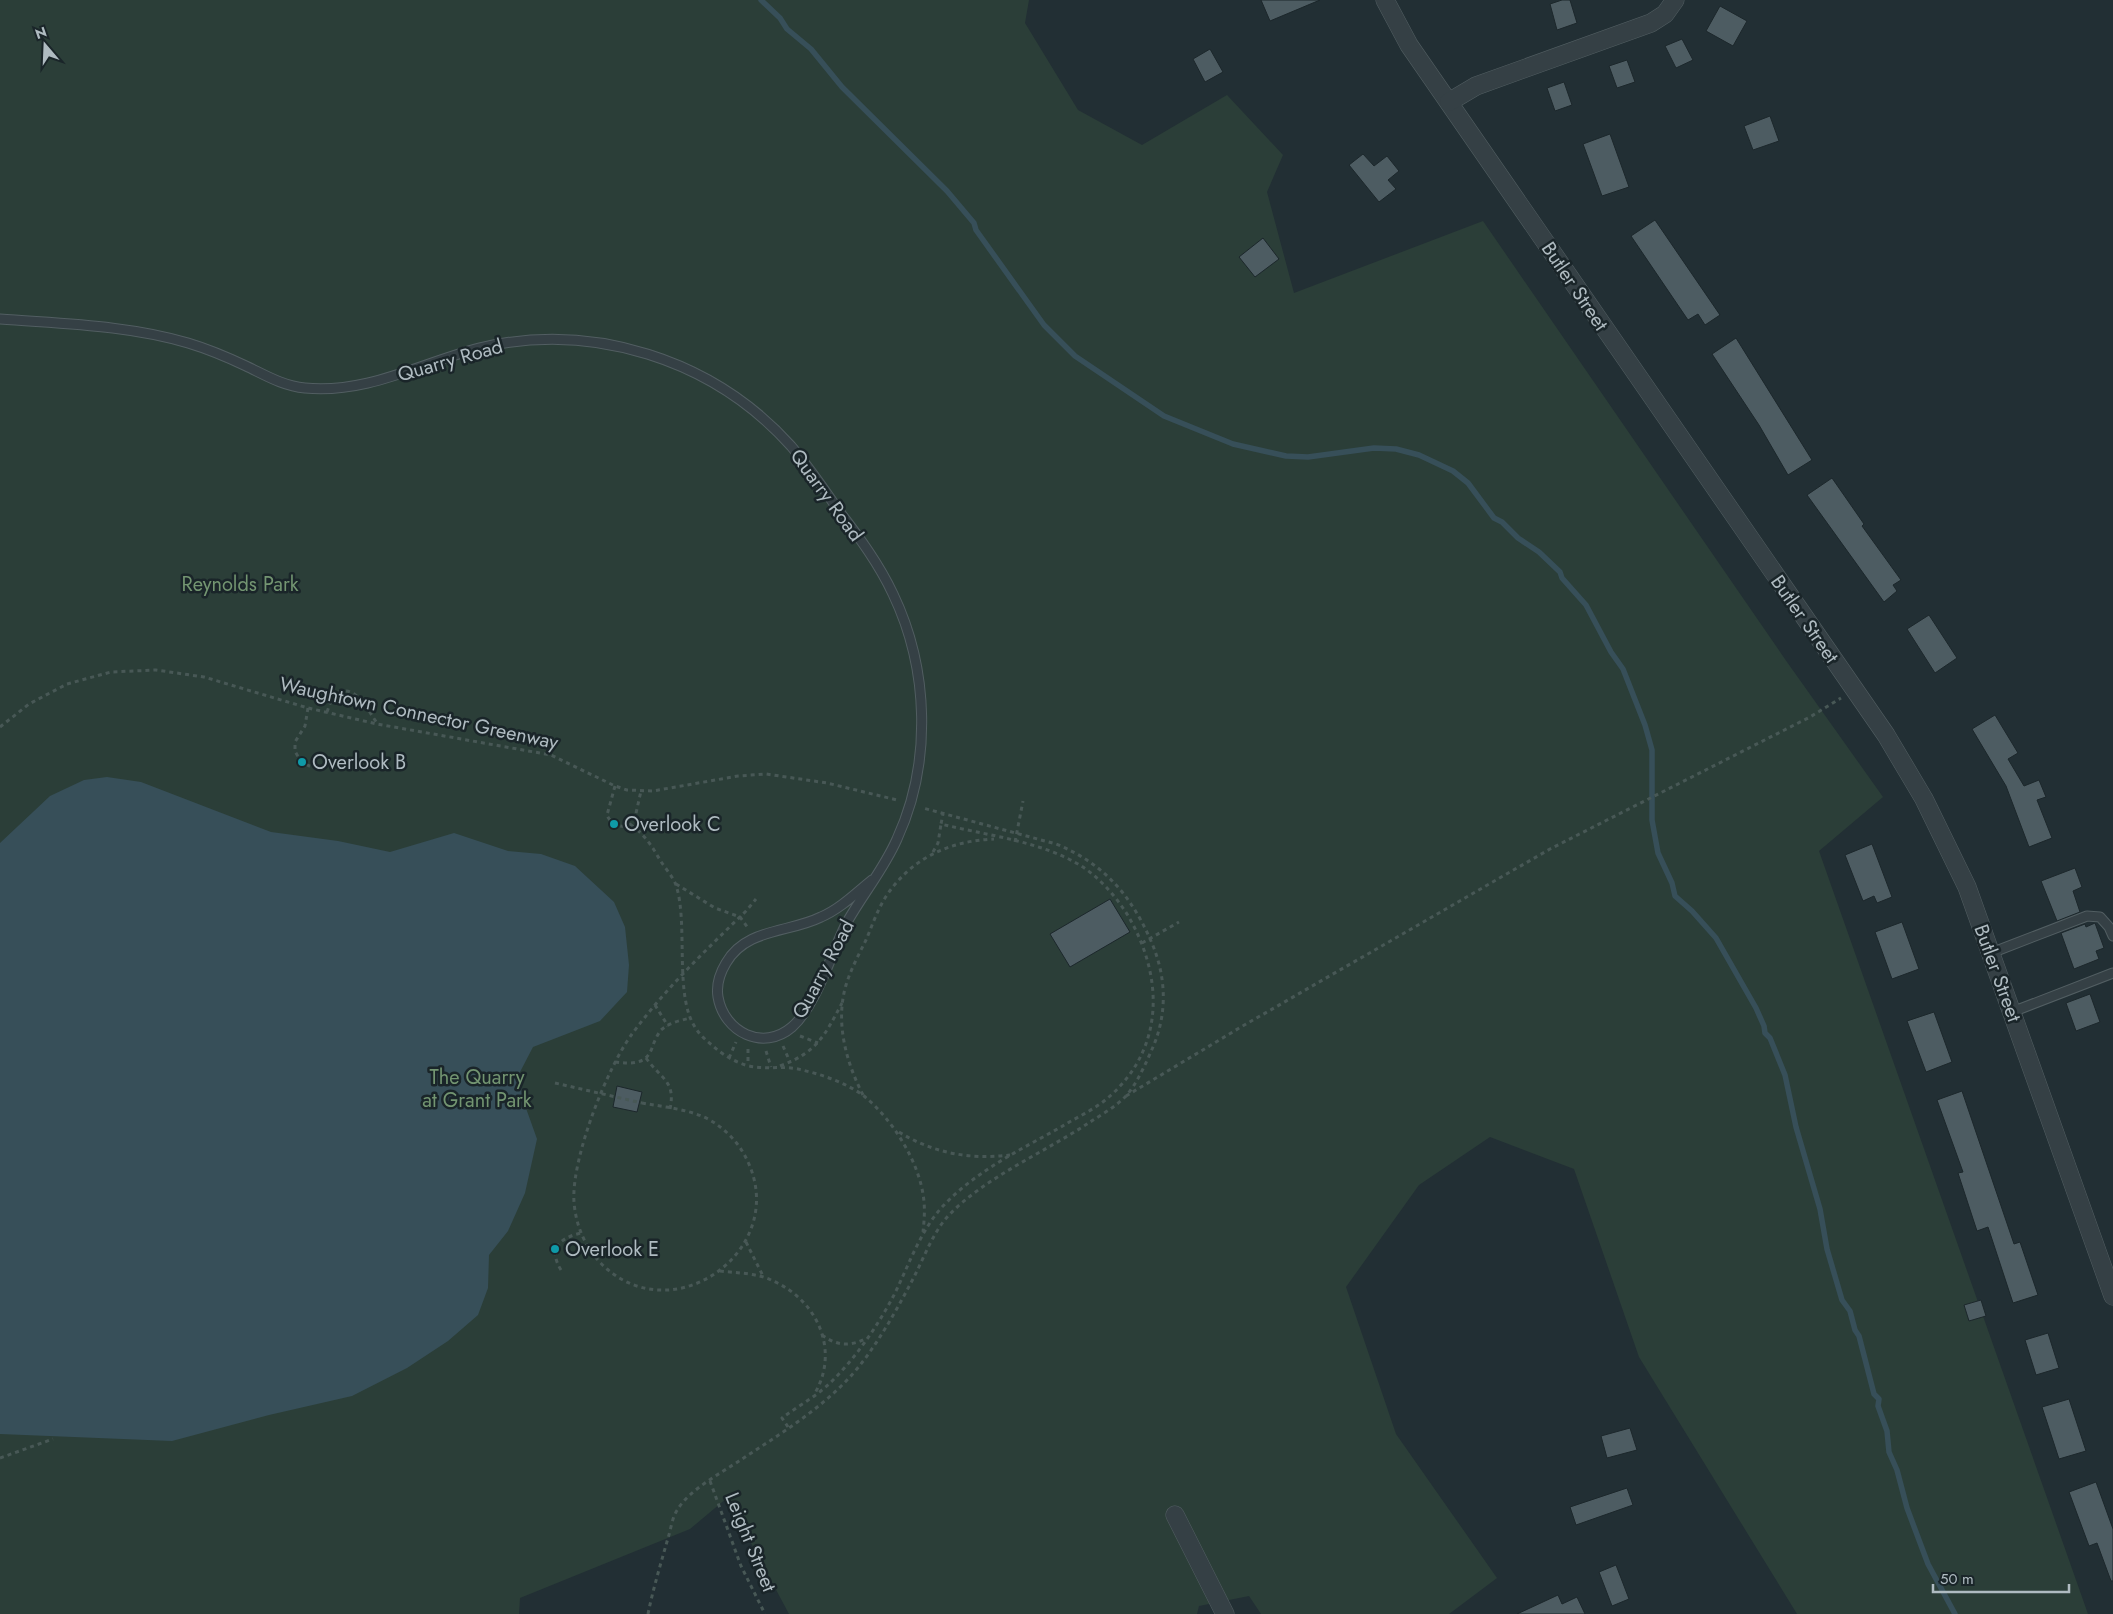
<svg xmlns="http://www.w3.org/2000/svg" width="2113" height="1614" font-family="Jost,sans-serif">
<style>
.green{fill:#2b3e38}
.water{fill:#374f59}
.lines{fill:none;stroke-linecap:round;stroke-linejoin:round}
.stream{stroke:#374f59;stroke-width:5.5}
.building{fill:#4d5c62;stroke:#1c272b}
.service-casing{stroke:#525e62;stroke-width:11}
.minor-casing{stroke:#525e62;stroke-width:19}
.path{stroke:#485856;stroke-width:3;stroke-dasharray:4 4;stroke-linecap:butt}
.service{stroke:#354045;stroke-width:9}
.minor{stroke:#354045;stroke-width:18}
.path-bridge{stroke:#485856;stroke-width:3;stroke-dasharray:4 4;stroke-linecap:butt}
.culture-dot{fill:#0f9aa8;stroke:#1a2529;stroke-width:2}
.labels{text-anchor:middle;stroke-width:5;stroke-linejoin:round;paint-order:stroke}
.street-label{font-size:20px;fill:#afbbc1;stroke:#1a2529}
.park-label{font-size:20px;fill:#739571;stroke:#1a2529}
.poi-label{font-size:20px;fill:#afbbc1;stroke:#1a2529;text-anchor:start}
</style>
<rect width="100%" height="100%" fill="#222f34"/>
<polygon class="green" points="0,0 1029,0 1025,23 1078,110 1142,145 1227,95 1283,155 1267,192 1294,293 1483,221 1787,662 1883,797 1819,851 2088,1614 1797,1614 1639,1357 1574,1169 1490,1137 1419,1185 1346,1287 1396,1434 1497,1578 1449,1614 1261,1614 1249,1596 1199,1606 1197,1614 789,1614 727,1498 690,1529 520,1598 519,1614 0,1614"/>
<polygon class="water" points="107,777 141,782 271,832 338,841 390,852 454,833 508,851 541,854 575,866 614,902 625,927 629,965 627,992 600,1021 533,1047 520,1072 522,1097 537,1139 525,1193 508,1231 489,1255 488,1288 478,1315 448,1341 407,1368 352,1396 269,1415 172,1441 0,1434 0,843 50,796 84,780"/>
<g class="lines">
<polyline class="stream" points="761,0 780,18 787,29 811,49 842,87 947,191 974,223 976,230 1044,325 1075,356 1164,416 1233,444 1286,456 1308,457 1374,448 1396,449 1419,455 1453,471 1468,483 1494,518 1502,522 1518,538 1539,552 1560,572 1562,578 1586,605 1611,652 1623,669 1645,725 1652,750 1652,820 1658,853 1672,883 1675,896 1692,911 1716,938 1756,1008 1764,1026 1765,1033 1770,1038 1785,1075 1796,1127 1820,1209 1827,1249 1842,1300 1850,1311 1855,1330 1859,1336 1874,1394 1879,1399 1878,1406 1887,1431 1889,1452 1897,1470 1907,1508 1928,1564 1955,1614"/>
</g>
<g class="building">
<polygon points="1261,0 1320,0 1270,21"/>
<polygon points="1562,0 1570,0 1577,23 1557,30 1550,4"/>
<polygon points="1720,6 1747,21 1733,46 1706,31"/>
<polygon points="1682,39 1693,60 1676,68 1665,46"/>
<polygon points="1210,49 1223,72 1205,82 1193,59"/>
<polygon points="1627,60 1635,82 1617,88 1609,66"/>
<polygon points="1564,82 1572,105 1555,111 1547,88"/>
<polygon points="1770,116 1779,141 1753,150 1744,126"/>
<polygon points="1610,134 1629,187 1602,196 1583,144"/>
<polygon points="1363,154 1374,166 1387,156 1399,171 1388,180 1396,189 1379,202 1349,165"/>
<polygon points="1655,220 1720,315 1705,325 1698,314 1688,320 1631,236"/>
<polygon points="1263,238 1279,259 1255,277 1239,257"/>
<polygon points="1736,338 1812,460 1788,475 1759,425 1712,354"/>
<polygon points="1832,478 1864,524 1862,526 1901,580 1893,585 1897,591 1884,602 1807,495"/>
<polygon points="1929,615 1957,658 1935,673 1907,629"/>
<polygon points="1995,715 2018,753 2008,759 2024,786 2039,780 2046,797 2037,800 2052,838 2029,847 2006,786 1972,729"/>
<polygon points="1872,844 1892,897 1877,903 1874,896 1863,901 1845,855"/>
<polygon points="2075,868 2082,887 2073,891 2080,912 2057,921 2041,881"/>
<polygon points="1110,899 1130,932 1070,967 1050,934"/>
<polygon points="1902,922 1919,969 1892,979 1875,932"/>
<polygon points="2095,923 2104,948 2096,951 2099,959 2074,969 2061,933 2085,924 2086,927"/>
<polygon points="2090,994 2100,1022 2076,1031 2066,1003"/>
<polygon points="1934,1012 1952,1062 1926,1072 1907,1021"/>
<polygon points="617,1086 642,1092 637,1112 613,1107"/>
<polygon points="1962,1091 2014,1244 2020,1242 2038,1295 2013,1303 1988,1227 1977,1231 1958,1173 1963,1172 1937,1100"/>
<polygon points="1981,1300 1986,1316 1969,1321 1964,1305"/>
<polygon points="2048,1333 2059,1368 2036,1375 2025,1340"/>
<polygon points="2069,1399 2086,1451 2059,1459 2042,1407"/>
<polygon points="1630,1428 1637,1450 1607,1458 1601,1436"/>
<polygon points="2096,1482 2113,1529 2113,1581 2111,1581 2097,1543 2089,1546 2069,1492"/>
<polygon points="1627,1488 1633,1505 1576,1525 1570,1507"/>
<polygon points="1616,1565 1629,1599 1612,1606 1599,1572"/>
<polygon points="1558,1595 1562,1604 1577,1597 1585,1614 1517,1614"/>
</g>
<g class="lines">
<defs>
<g id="service">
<path d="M0,319C63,324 127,325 188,343C208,349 227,357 246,366C265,375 283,386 305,388C367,394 421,363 479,348C592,321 713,359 791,446C808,466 824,489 839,511C859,537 879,564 893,594C929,669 932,763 897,839C884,869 862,895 846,924C831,954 816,1006 792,1027C763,1052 724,1032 718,997C716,985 720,973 726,963C746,928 789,933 821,917C840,909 856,893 872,880"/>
<polyline points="1991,953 2087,916 2100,917 2109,927 2113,936"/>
<polyline points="2012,1012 2113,973"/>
</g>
<g id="minor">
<polyline points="1385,0 1409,45 1886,735 1924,799 1967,887 2113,1296"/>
<polyline points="1449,102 1476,86 1651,23 1665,14 1675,0"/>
<polyline points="1175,1515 1225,1614"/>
</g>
</defs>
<use href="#service" class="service-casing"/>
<use href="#minor" class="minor-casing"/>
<g class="path">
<path d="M308,708L305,726L295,742V751C301,764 312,771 325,765"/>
<path d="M327,712L333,695C354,680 367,709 377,723"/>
<polyline points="0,727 29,704 67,684 111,672 156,670 204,677 308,708 377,724 551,755 615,786 627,790 653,791 738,776 766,774 827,783 897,800"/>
<path d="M615,786L607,815C611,826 626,830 634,822L641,791"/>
<path d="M631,825C644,834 652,846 660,860C665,868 673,877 676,885C689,925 673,999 697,1030C701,1036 707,1041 713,1046C724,1056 741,1066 756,1067C770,1069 783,1066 798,1069C820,1074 845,1082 864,1096C893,1120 921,1164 924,1202C925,1212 924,1222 923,1232"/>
<polyline points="1015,842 1023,801"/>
<polyline points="933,852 938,843 941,824"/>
<polyline points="676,884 715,908 740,917 748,928"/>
<polyline points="1142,943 1179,922"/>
<polyline points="655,1005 668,1026"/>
<polyline points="800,1036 818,1043"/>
<polyline points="783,1046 790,1062"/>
<polyline points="748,1049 748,1065"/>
<polyline points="766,1051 771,1067"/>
<path d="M646,1058C661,1079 676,1081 670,1109"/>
<polyline points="729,1058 736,1042"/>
<path d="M615,1062C631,1064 646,1065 652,1048C654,1042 657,1035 661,1030C669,1023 681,1020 691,1018"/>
<path d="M780,1066C817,1052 824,1037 842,1003"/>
<path d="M863,1095C846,1062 835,1022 846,985C851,969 859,954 866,940C872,926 877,911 885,898C910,859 948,841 994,839"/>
<polyline points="1126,1096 1241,1027 1550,849 1810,717 1841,698"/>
<path d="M642,1103C664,1107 688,1109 708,1119C726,1129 740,1144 748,1162C788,1248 678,1330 607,1269C587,1252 576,1228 574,1202C571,1159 607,1068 632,1034C665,989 706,950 746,911L756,899"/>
<path d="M899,1132C933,1153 970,1160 1010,1155"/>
<polyline points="746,1242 763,1276"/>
<path d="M561,1270C548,1249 559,1238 581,1233"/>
<path d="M720,1271C737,1273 758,1273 773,1281C817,1300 840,1350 815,1393"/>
<path d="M822,1335C837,1346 850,1347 867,1338"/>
<path d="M788,1427L782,1418C797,1407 815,1397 829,1384C855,1359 877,1327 894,1295C909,1265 920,1231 943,1206C976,1171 1020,1150 1061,1127C1077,1117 1096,1109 1110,1096C1166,1046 1163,974 1127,914C1114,894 1098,876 1078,864C1039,841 985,835 941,824L943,814"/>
<polyline points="0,1458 53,1439"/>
<polyline points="710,1481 741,1566 765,1614"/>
<path d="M648,1614C653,1589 661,1563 668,1538C671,1529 672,1517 678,1509C689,1490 721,1473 739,1461C783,1432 832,1403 864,1360C884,1333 900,1304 915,1275C925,1255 933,1233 948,1216C984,1178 1043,1153 1087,1124C1099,1116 1114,1108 1125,1097C1137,1084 1146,1063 1153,1047C1168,1012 1166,975 1151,941C1131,895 1103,863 1056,844L923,808"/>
</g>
<use href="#service" class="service"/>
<use href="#minor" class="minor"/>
<polyline class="path-bridge" points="555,1083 642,1103"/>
</g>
<g class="culture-dot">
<circle cx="302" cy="762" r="5"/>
<circle cx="614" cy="824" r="5"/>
<circle cx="555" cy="1249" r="5"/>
</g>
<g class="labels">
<g class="street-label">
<text transform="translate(1575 286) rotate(56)" y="7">Butler Street</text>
<text transform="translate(450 360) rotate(-16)" y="7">Quarry Road</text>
<text transform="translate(827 495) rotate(54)" y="7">Quarry Road</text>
<text transform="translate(1805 619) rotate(55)" y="7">Butler Street</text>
<text transform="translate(419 713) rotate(12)" y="7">Waughtown Connector Greenway</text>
<text transform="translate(823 969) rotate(-62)" y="7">Quarry Road</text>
<text transform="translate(1998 973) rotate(70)" y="7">Butler Street</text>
<text transform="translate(751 1542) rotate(68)" y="7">Leight Street</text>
</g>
<g class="park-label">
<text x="240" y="591">Reynolds Park</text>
<text x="477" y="1084">The Quarry<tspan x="477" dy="23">at Grant Park</tspan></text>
</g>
<g class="poi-label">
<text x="312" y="769">Overlook B</text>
<text x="624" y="831">Overlook C</text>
<text x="565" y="1256">Overlook E</text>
</g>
</g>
<g transform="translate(45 45) rotate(341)" stroke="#1a2529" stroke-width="4" paint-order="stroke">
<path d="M0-4L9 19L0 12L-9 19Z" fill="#afbbc1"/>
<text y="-8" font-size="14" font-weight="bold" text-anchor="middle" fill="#afbbc1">N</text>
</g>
<path d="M1933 1584v8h136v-8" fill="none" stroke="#afbbc1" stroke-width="2.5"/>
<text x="1940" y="1584" font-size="15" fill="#afbbc1" stroke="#1a2529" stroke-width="4" paint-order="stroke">50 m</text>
</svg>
